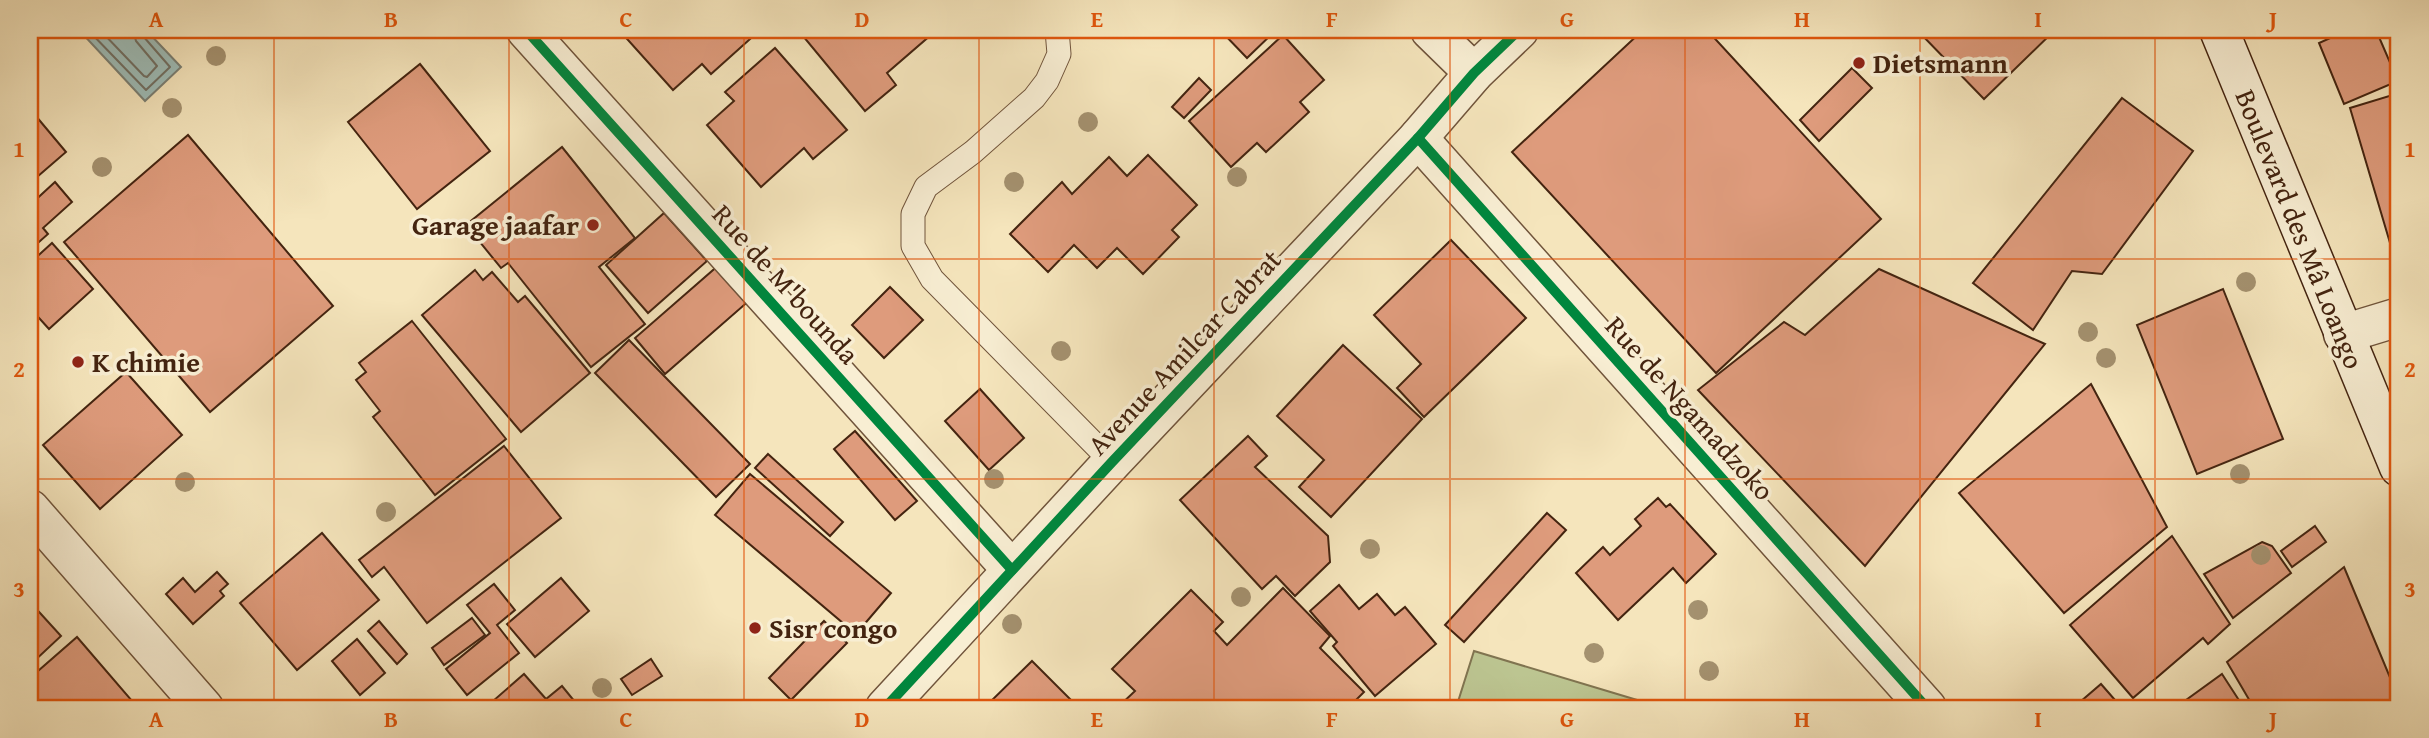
<svg xmlns="http://www.w3.org/2000/svg" width="2429" height="738" font-family="'Gentium Book Plus',serif">
<style>
.green{fill:#bcc591;stroke:#807450;stroke-width:2}
.water{fill:#9ebdb8;stroke:#7a8075;stroke-width:2}
.lines{fill:none;stroke-linecap:round;stroke-linejoin:round}
.shore{stroke:#717064;stroke-width:2}
.building{fill:#de9b7c;stroke:#442410;stroke-width:2}
.lane-casing{stroke:#70543b;stroke-width:25}
.street-casing{stroke:#70543b;stroke-width:41}
.secondary-casing{stroke:#442410;stroke-width:41}
.lane{stroke:#f8eed3;stroke-width:23}
.street{stroke:#f8eed3;stroke-width:38}
.secondary{stroke:#f8eed3;stroke-width:38}
.cycleway-casing{stroke:#f8eed3;stroke-width:15}
.cycleway{stroke:#00873e;stroke-width:10}
.tree{fill:#a4916f}
.grid{fill:none;stroke:#e0560c;stroke-width:2;stroke-opacity:0.55}
.poi-dot{fill:#8f2418;stroke:#f8eed3;stroke-width:2.5}
.labels{text-anchor:middle;stroke-width:7;stroke-linejoin:round;paint-order:stroke}
.poi-label{font-size:28px;font-weight:bold;fill:#442410;stroke:#f8eed3;text-anchor:start}
.street-label{font-size:28px;fill:#442410;stroke:#f8eed3}
.neatline{fill:none;stroke:#e0560c;stroke-width:2.5}
.grid-label{font-size:23px;text-anchor:middle;font-weight:bold;fill:#e0560c}
</style>
<rect width="100%" height="100%" fill="#f5e5bc"/>
<filter id="stains"><feTurbulence type="fractalNoise" baseFrequency=".00286" numOctaves="4"/><feColorMatrix values="0 0 0 0 .2 0 0 0 0 .09 0 0 0 0 .02 0 0 0 .5 -.17"/></filter>
<radialGradient id="worn" r=".72"><stop offset=".6" stop-color="#630" stop-opacity="0"/><stop offset="1" stop-color="#630" stop-opacity=".3"/></radialGradient>
<polygon class="green" points="1474,651 1647,703 1645,708 1456,708"/>
<polygon class="water" points="79,30 146,30 181,67 145,101"/>
<g class="lines">
<g class="shore">
<polyline points="88,30 146,90 170,67 143,36 142,30"/>
<polyline points="100,30 144,76 147,77 157,66 136,41 133,30"/>
</g>
</g>
<g class="building">
<polygon points="619,30 758,30 759,31 711,74 702,64 673,90"/>
<polygon points="798,30 929,30 932,34 887,73 896,85 865,111"/>
<polygon points="1220,30 1276,30 1247,58"/>
<polygon points="1643,30 1707,30 1881,219 1716,373 1512,152"/>
<polygon points="1917,30 2055,30 1984,99"/>
<polygon points="2348,30 2376,30 2398,81 2344,104 2319,43"/>
<polygon points="1283,35 1324,80 1300,102 1309,112 1266,152 1257,143 1231,167 1189,121"/>
<polygon points="775,48 847,130 813,159 804,148 761,187 707,125 734,101 725,92"/>
<polygon points="420,64 490,151 417,209 348,122"/>
<polygon points="1852,68 1872,88 1819,141 1800,120"/>
<polygon points="1199,78 1211,90 1184,118 1172,107"/>
<polygon points="2399,93 2399,251 2393,253 2350,108"/>
<polygon points="2122,98 2193,151 2102,274 2072,271 2033,330 1973,283"/>
<polygon points="30,109 66,152 30,183"/>
<polygon points="188,135 333,306 210,412 64,242"/>
<polygon points="562,147 635,238 599,267 645,324 591,367 508,263 501,268 466,225"/>
<polygon points="1148,155 1197,205 1172,230 1179,237 1143,274 1117,248 1097,268 1074,245 1048,272 1010,234 1062,182 1072,194 1109,157 1127,176"/>
<polygon points="55,182 72,202 43,228 48,234 30,250 30,205"/>
<polygon points="664,213 707,261 648,313 606,265"/>
<polygon points="1451,240 1526,318 1424,417 1397,388 1421,364 1374,315"/>
<polygon points="52,243 93,289 49,329 30,308 30,263"/>
<polygon points="720,264 751,299 665,374 635,338"/>
<polygon points="1879,269 2045,344 1865,566 1698,390 1784,322 1805,335"/>
<polygon points="475,270 483,280 492,272 518,302 525,296 590,373 521,432 422,315"/>
<polygon points="890,287 923,320 884,358 852,325"/>
<polygon points="2223,289 2283,439 2197,474 2137,325"/>
<polygon points="412,321 506,439 435,495 373,417 380,411 356,380 366,372 359,363"/>
<polygon points="629,340 750,464 716,497 595,373"/>
<polygon points="1343,345 1422,419 1331,517 1299,487 1324,460 1277,416"/>
<polygon points="126,372 182,435 100,509 43,445"/>
<polygon points="2091,384 2167,527 2064,613 1959,493"/>
<polygon points="980,389 1024,438 989,470 945,421"/>
<polygon points="855,431 917,501 895,520 834,449"/>
<polygon points="1248,436 1267,456 1255,467 1328,536 1330,562 1295,596 1276,576 1262,589 1180,500"/>
<polygon points="504,446 561,518 427,623 384,567 372,577 359,560"/>
<polygon points="768,454 843,522 830,536 755,468"/>
<polygon points="750,474 891,593 856,634 715,515"/>
<polygon points="1658,498 1666,507 1670,504 1716,554 1686,583 1673,568 1618,620 1576,573 1603,547 1610,555 1641,526 1635,519"/>
<polygon points="1547,513 1566,530 1464,642 1445,625"/>
<polygon points="2315,526 2326,542 2292,567 2281,551"/>
<polygon points="322,533 379,600 297,670 240,603"/>
<polygon points="2172,536 2230,624 2208,644 2203,638 2133,698 2070,625"/>
<polygon points="2262,542 2272,546 2291,573 2233,618 2204,574"/>
<polygon points="2344,567 2399,699 2399,708 2254,708 2227,662"/>
<polygon points="217,572 228,584 220,591 224,596 193,624 166,594 183,578 195,592"/>
<polygon points="561,578 589,611 535,657 507,624"/>
<polygon points="494,584 515,610 497,625 519,653 467,695 446,669 490,633 467,605"/>
<polygon points="1339,585 1359,609 1377,594 1395,615 1405,607 1436,644 1375,696 1333,646 1337,642 1310,611"/>
<polygon points="1283,588 1330,636 1320,648 1364,692 1348,708 1117,708 1135,691 1112,669 1191,590 1223,622 1214,631 1227,645"/>
<polygon points="30,602 61,636 30,665"/>
<polygon points="472,618 485,635 444,665 432,648"/>
<polygon points="379,621 407,654 397,664 368,631"/>
<polygon points="824,621 847,643 791,700 769,678"/>
<polygon points="77,637 133,702 125,708 30,708 30,678"/>
<polygon points="357,639 385,673 360,695 332,661"/>
<polygon points="651,659 662,676 632,695 621,679"/>
<polygon points="1032,661 1079,708 984,708"/>
<polygon points="524,674 546,699 562,686 580,708 485,708"/>
<polygon points="2222,674 2244,708 2175,708"/>
<polygon points="2101,684 2122,708 2073,708"/>
</g>
<g class="lines">
<defs>
<polyline id="lane" points="1057,30 1059,54 1047,81 1034,98 973,152 926,187 913,214 913,246 932,279 1112,462"/>
<g id="street">
<polyline points="526,30 1012,570"/>
<polyline points="1430,30 1474,73"/>
<polyline points="1418,138 1927,708"/>
<polyline points="2343,334 2399,317"/>
<polyline points="30,509 204,708"/>
<polyline points="885,708 1112,462 1418,138 1474,73 1519,30"/>
</g>
<polyline id="secondary" points="2219,30 2399,467"/>
</defs>
<use href="#lane" class="lane-casing"/>
<use href="#street" class="street-casing"/>
<use href="#secondary" class="secondary-casing"/>
<use href="#lane" class="lane"/>
<use href="#street" class="street"/>
<use href="#secondary" class="secondary"/>
<defs>
<g id="cycleway">
<polyline points="526,30 1012,570"/>
<polyline points="1418,138 1927,708"/>
<polyline points="885,708 1112,462 1418,138 1474,73 1519,30"/>
</g>
</defs>
<use href="#cycleway" class="cycleway-casing"/>
<use href="#cycleway" class="cycleway"/>
</g>
<g class="tree">
<circle cx="216" cy="56" r="10"/>
<circle cx="172" cy="108" r="10"/>
<circle cx="1088" cy="122" r="10"/>
<circle cx="102" cy="167" r="10"/>
<circle cx="1237" cy="177" r="10"/>
<circle cx="1014" cy="182" r="10"/>
<circle cx="2246" cy="282" r="10"/>
<circle cx="2088" cy="332" r="10"/>
<circle cx="1061" cy="351" r="10"/>
<circle cx="2106" cy="358" r="10"/>
<circle cx="2240" cy="474" r="10"/>
<circle cx="994" cy="479" r="10"/>
<circle cx="185" cy="482" r="10"/>
<circle cx="386" cy="512" r="10"/>
<circle cx="1370" cy="549" r="10"/>
<circle cx="2261" cy="555" r="10"/>
<circle cx="1241" cy="597" r="10"/>
<circle cx="1698" cy="610" r="10"/>
<circle cx="1012" cy="624" r="10"/>
<circle cx="1594" cy="653" r="10"/>
<circle cx="1709" cy="671" r="10"/>
<circle cx="602" cy="688" r="10"/>
</g>
<path class="grid" d="M274,30V708M509,30V708M744,30V708M979,30V708M1214,30V708M1450,30V708M1685,30V708M1920,30V708M2155,30V708M30,259H2399M30,479H2399"/>
<g class="poi-dot">
<circle cx="1859" cy="63" r="7"/>
<circle cx="593" cy="225" r="7"/>
<circle cx="78" cy="362" r="7"/>
<circle cx="755" cy="628" r="7"/>
</g>
<g class="labels">
<g class="poi-label">
<text x="1873" y="73">Dietsmann</text>
<text x="579" y="235" text-anchor="end">Garage jaafar</text>
<text x="92" y="372">K chimie</text>
<text x="769" y="638">Sisr congo</text>
</g>
<g class="street-label">
<text transform="translate(2300 229) rotate(68)" y="10">Boulevard des Mâ Loango</text>
<text transform="translate(786 284) rotate(48)" y="10">Rue de M'bounda</text>
<text transform="translate(1184 352) rotate(-47)" y="10">Avenue Amilcar Cabrat</text>
<text transform="translate(1690 408) rotate(48)" y="10">Rue de Ngamadzoko</text>
</g>
</g>
<rect width="2429" height="738" fill="none" stroke="#f5e5bc" stroke-width="77"/>
<rect x="38" y="38" width="2352" height="662" class="neatline"/>
<g class="grid-label">
<text x="156" y="27">A</text>
<text x="391" y="27">B</text>
<text x="626" y="27">C</text>
<text x="862" y="27">D</text>
<text x="1097" y="27">E</text>
<text x="1332" y="27">F</text>
<text x="1567" y="27">G</text>
<text x="1802" y="27">H</text>
<text x="2038" y="27">I</text>
<text x="2273" y="27">J</text>
<text x="19" y="157">1</text>
<text x="2410" y="157">1</text>
<text x="19" y="377">2</text>
<text x="2410" y="377">2</text>
<text x="19" y="597">3</text>
<text x="2410" y="597">3</text>
<text x="156" y="727">A</text>
<text x="391" y="727">B</text>
<text x="626" y="727">C</text>
<text x="862" y="727">D</text>
<text x="1097" y="727">E</text>
<text x="1332" y="727">F</text>
<text x="1567" y="727">G</text>
<text x="1802" y="727">H</text>
<text x="2038" y="727">I</text>
<text x="2273" y="727">J</text>
</g>
<rect width="100%" height="100%" filter="url(#stains)"/>
<rect width="100%" height="100%" fill="url(#worn)"/>
</svg>
